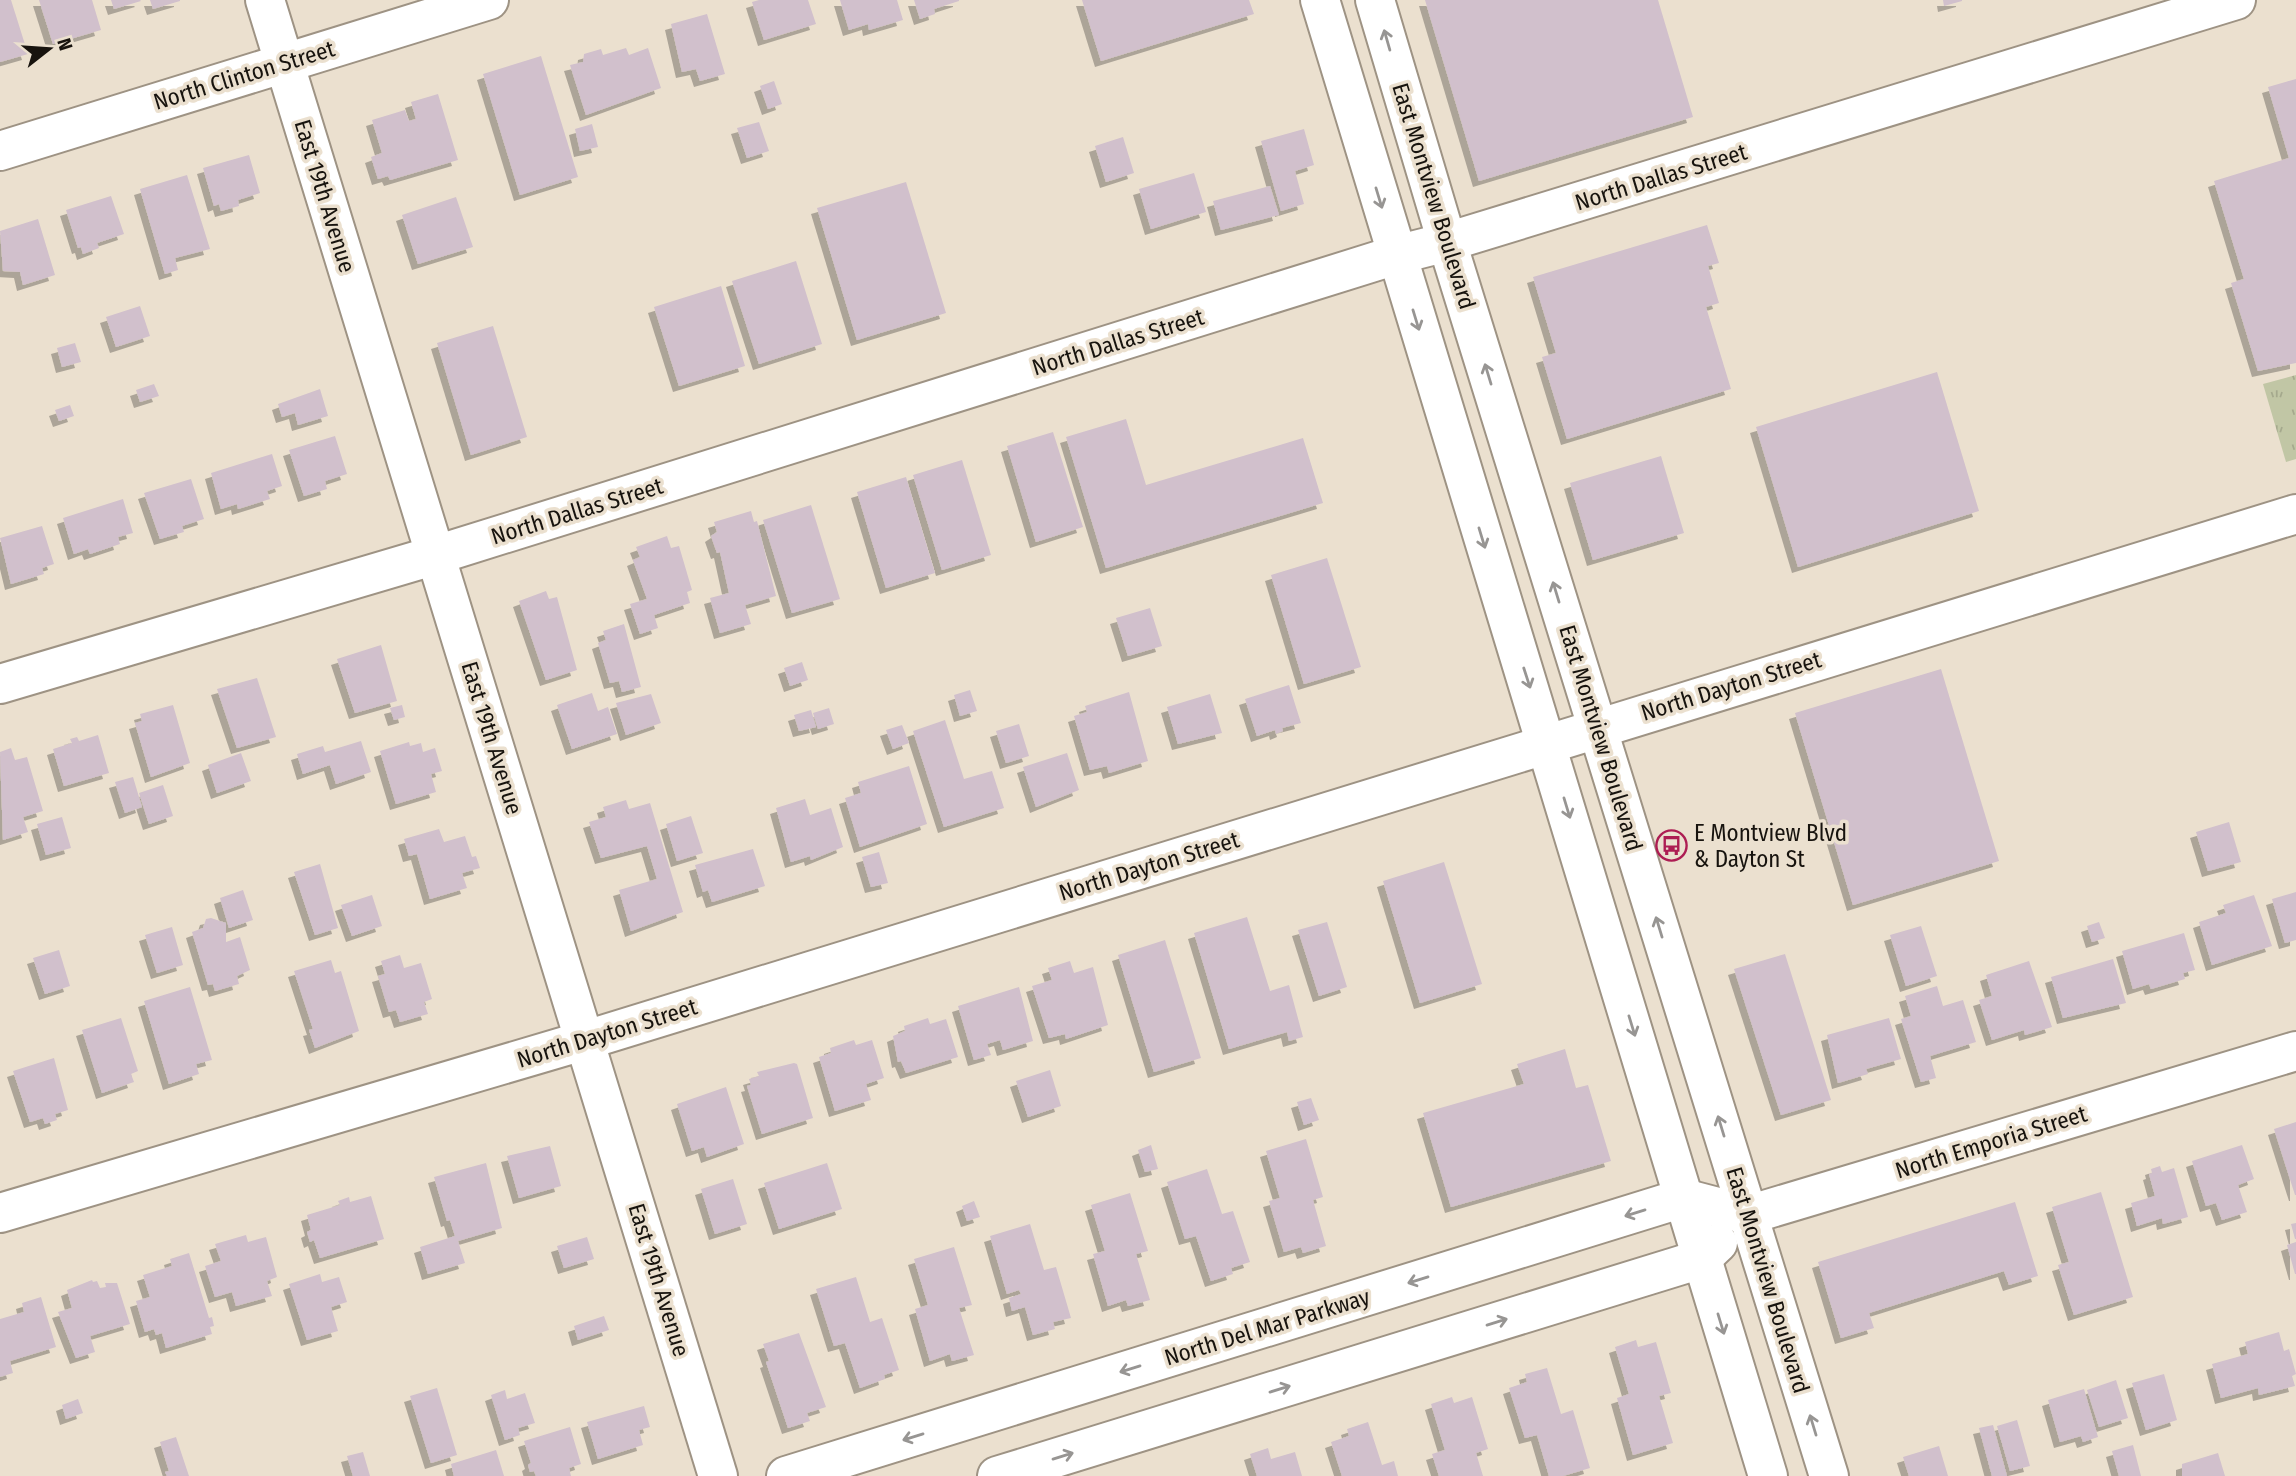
<svg xmlns="http://www.w3.org/2000/svg" width="2296" height="1476" font-family="'Fira Sans Condensed',sans-serif">
<style>
.grass{fill:url(#grass-tufts)}
.building{fill:#d1c0cc;filter:url(#shadow)}
.lines{fill:none;stroke-linecap:round;stroke-linejoin:round}
.street-casing{stroke:#9e9384;stroke-width:42}
.secondary-casing{stroke:#9e9384;stroke-width:42}
.street{stroke:#fff;stroke-width:38}
.secondary{stroke:#fff;stroke-width:38}
.oneway{stroke:#979593}
.labels{text-anchor:middle;stroke-width:7;stroke-linejoin:round;paint-order:stroke}
.street-label{font-size:23px;fill:#17130e;stroke:#ebe0cf}
.poi-label{font-size:23px;fill:#17130e;stroke:#ebe0cf;text-anchor:start}
</style>
<defs>
<pattern id="grass-tufts" width="24" height="20" patternUnits="userSpaceOnUse" patternTransform="scale(1.75)"><rect width="24" height="20" fill="#c1c6a5"/><path d="M3 7l-1-3M5 7V3M7 7l1-3M15 17l-1-3M17 17v-4M19 17l1-3" fill="none" stroke="#a5a98d"/></pattern>
<filter id="shadow"><feDropShadow dx="-6" dy="6" stdDeviation="0" flood-color="#0004"/></filter>
</defs>
<rect width="100%" height="100%" fill="#ebe0cf"/>
<polygon class="grass" points="2296,375 2296,459 2286,462 2263,384"/>
<g class="building">
<polygon points="0,0 11,0 28,54 0,62"/>
<polygon points="39,0 92,0 101,30 53,44"/>
<polygon points="111,0 140,0 141,1 114,9"/>
<polygon points="150,0 180,0 180,1 153,9"/>
<polygon points="759,0 808,0 816,24 764,40 752,2"/>
<polygon points="840,0 897,0 903,20 869,30 868,24 849,30"/>
<polygon points="914,0 959,0 959,1 934,9 935,14 920,19"/>
<polygon points="1082,0 1249,0 1254,14 1101,61"/>
<polygon points="1425,0 1658,0 1693,117 1479,181"/>
<polygon points="1943,0 1962,0 1962,1 1944,6"/>
<polygon points="707,14 725,74 700,81 696,69 682,72 671,24"/>
<polygon points="626,48 629,55 648,48 661,88 586,115 570,65 583,62 584,54 601,49 603,55"/>
<polygon points="541,56 578,177 520,195 483,74"/>
<polygon points="2296,79 2296,363 2258,371 2231,283 2244,279 2214,181 2289,158 2268,87"/>
<polygon points="774,81 782,104 768,109 760,86"/>
<polygon points="438,94 458,160 390,180 388,176 378,179 371,157 382,153 372,120 405,110 409,121 416,119 411,102"/>
<polygon points="759,122 769,151 747,158 737,128"/>
<polygon points="592,124 598,147 580,151 575,129"/>
<polygon points="1304,129 1314,165 1295,171 1304,204 1281,211 1261,141"/>
<polygon points="1123,137 1134,173 1106,182 1095,146"/>
<polygon points="249,155 260,193 238,200 239,206 221,211 219,204 214,206 203,168"/>
<polygon points="1194,173 1206,212 1151,229 1139,189"/>
<polygon points="187,175 210,249 175,258 178,270 165,274 140,189"/>
<polygon points="906,182 946,313 857,340 817,208"/>
<polygon points="1270,186 1279,215 1221,230 1213,201"/>
<polygon points="111,196 124,234 97,243 99,248 83,254 81,247 78,248 66,210"/>
<polygon points="456,197 473,247 418,264 402,215"/>
<polygon points="38,219 55,275 23,285 20,272 3,271 0,231"/>
<polygon points="1707,225 1719,263 1708,266 1719,303 1706,307 1731,389 1567,439 1542,357 1556,353 1533,277"/>
<polygon points="796,261 822,344 759,364 732,281"/>
<polygon points="721,286 745,366 679,386 654,307"/>
<polygon points="140,306 150,336 116,347 106,317"/>
<polygon points="493,326 527,437 471,455 437,343"/>
<polygon points="75,343 81,362 62,367 57,348"/>
<polygon points="1937,372 1979,511 1798,567 1756,427"/>
<polygon points="154,384 159,396 140,402 136,390"/>
<polygon points="320,389 328,416 298,425 295,413 282,417 278,404"/>
<polygon points="70,405 74,416 59,421 55,410"/>
<polygon points="1126,419 1146,485 1303,438 1323,503 1106,568 1066,437"/>
<polygon points="1053,432 1083,527 1036,542 1007,446"/>
<polygon points="335,436 347,474 325,481 327,489 304,496 289,450"/>
<polygon points="272,454 282,486 267,491 270,499 238,509 237,504 221,509 211,473"/>
<polygon points="1661,456 1684,533 1593,560 1570,483"/>
<polygon points="962,460 991,555 942,570 913,475"/>
<polygon points="906,477 935,573 886,588 857,492"/>
<polygon points="191,479 204,519 182,526 184,532 160,539 144,493"/>
<polygon points="123,499 133,533 118,537 120,544 90,554 88,549 74,554 63,518"/>
<polygon points="811,505 840,599 792,613 763,520"/>
<polygon points="751,511 754,522 757,521 776,596 745,605 751,624 720,633 710,598 729,593 720,552 717,553 711,536 717,532 714,522"/>
<polygon points="42,526 54,564 42,568 44,574 11,584 0,538"/>
<polygon points="667,536 671,548 679,546 692,590 687,592 690,603 654,615 658,628 640,634 630,604 647,599 633,560 640,557 636,547"/>
<polygon points="1327,558 1361,667 1304,684 1271,575"/>
<polygon points="546,591 549,599 557,597 577,670 546,680 519,601"/>
<polygon points="1150,608 1162,646 1128,656 1116,618"/>
<polygon points="624,624 641,687 622,692 619,681 610,683 598,643 606,640 603,631"/>
<polygon points="381,645 397,701 355,713 337,659"/>
<polygon points="802,662 808,680 790,686 784,668"/>
<polygon points="1941,669 1999,861 1853,905 1795,713"/>
<polygon points="257,678 276,737 237,748 217,689"/>
<polygon points="1289,685 1301,723 1282,728 1283,731 1276,734 1275,730 1257,736 1245,699"/>
<polygon points="970,690 977,711 960,716 954,695"/>
<polygon points="1129,692 1148,761 1109,773 1107,766 1090,770 1074,716 1087,712 1085,706"/>
<polygon points="592,693 598,711 608,707 617,734 572,749 557,705"/>
<polygon points="651,694 661,723 626,735 616,703"/>
<polygon points="1210,694 1222,733 1178,744 1167,707"/>
<polygon points="173,705 190,763 151,777 135,723 142,721 140,714"/>
<polygon points="402,705 405,717 394,720 390,708"/>
<polygon points="829,708 834,724 818,729 813,713"/>
<polygon points="811,710 816,727 799,731 794,715"/>
<polygon points="945,720 964,779 992,771 1004,808 944,827 913,731"/>
<polygon points="1019,724 1029,756 1006,763 996,731"/>
<polygon points="902,725 909,743 893,749 886,730"/>
<polygon points="98,735 109,773 64,786 53,749 72,743 70,739 77,737 79,741"/>
<polygon points="361,741 371,772 336,784 330,765 303,774 297,754 323,746 325,752"/>
<polygon points="409,742 410,746 421,743 423,752 435,748 442,771 431,774 436,792 396,804 380,751"/>
<polygon points="11,748 15,760 27,757 43,811 23,817 28,832 3,840 0,752"/>
<polygon points="241,753 251,781 217,793 208,765"/>
<polygon points="1067,753 1079,790 1036,807 1023,767"/>
<polygon points="909,766 927,824 860,847 845,798 861,793 858,782"/>
<polygon points="133,777 142,807 125,813 115,782"/>
<polygon points="163,785 173,816 149,824 139,793"/>
<polygon points="805,799 810,815 831,808 843,847 811,860 810,856 791,862 776,808"/>
<polygon points="626,800 629,809 650,803 683,912 631,931 619,890 657,879 647,846 601,858 589,822 606,817 603,807"/>
<polygon points="691,816 703,853 677,861 666,824"/>
<polygon points="62,817 71,848 46,855 37,824"/>
<polygon points="2229,822 2241,862 2208,871 2196,832"/>
<polygon points="439,829 444,842 465,836 472,857 476,856 480,868 462,873 467,888 430,899 417,854 409,856 404,839"/>
<polygon points="753,849 765,886 712,902 708,890 703,892 695,865"/>
<polygon points="879,852 888,883 871,887 862,857"/>
<polygon points="1444,862 1482,984 1420,1003 1383,881"/>
<polygon points="320,864 338,928 315,935 294,872"/>
<polygon points="243,890 253,920 229,928 220,898"/>
<polygon points="2296,892 2296,940 2285,943 2272,899"/>
<polygon points="372,895 382,926 352,936 341,905"/>
<polygon points="2254,895 2272,946 2212,965 2199,922 2226,913 2223,905"/>
<polygon points="1247,917 1270,991 1289,985 1303,1037 1289,1041 1287,1032 1229,1049 1194,933"/>
<polygon points="211,918 226,923 226,942 240,937 250,970 237,976 239,984 215,991 213,984 208,985 192,932 203,928 206,919"/>
<polygon points="1327,922 1347,987 1319,996 1298,930"/>
<polygon points="2099,922 2105,938 2092,942 2087,926"/>
<polygon points="1921,926 1937,976 1906,986 1890,935"/>
<polygon points="172,927 183,965 157,973 145,935"/>
<polygon points="2184,933 2195,970 2183,973 2185,979 2151,989 2149,984 2133,989 2122,951"/>
<polygon points="1165,940 1201,1058 1154,1072 1118,955"/>
<polygon points="59,950 70,986 45,994 33,958"/>
<polygon points="1785,954 1831,1100 1781,1115 1734,969"/>
<polygon points="400,955 404,968 421,963 432,999 424,1002 428,1014 400,1022 396,1010 389,1012 378,976 385,974 381,961"/>
<polygon points="2113,959 2126,1003 2063,1018 2051,977"/>
<polygon points="331,960 335,973 341,971 359,1031 315,1048 309,1030 313,1029 294,971"/>
<polygon points="1070,961 1074,973 1093,967 1108,1025 1066,1039 1065,1034 1049,1038 1032,986 1052,980 1048,968"/>
<polygon points="2029,961 2052,1027 2025,1035 2024,1030 1992,1040 1979,1000 1992,996 1986,975"/>
<polygon points="1937,986 1943,1006 1963,1000 1976,1042 1930,1056 1936,1078 1921,1082 1901,1019 1911,1016 1905,996"/>
<polygon points="190,987 212,1060 196,1064 199,1074 169,1084 144,1001"/>
<polygon points="1019,987 1033,1041 1003,1050 1000,1040 987,1044 991,1055 974,1060 958,1006"/>
<polygon points="121,1018 138,1071 131,1074 134,1082 102,1093 82,1030"/>
<polygon points="928,1018 930,1024 946,1019 958,1057 906,1073 901,1061 898,1062 893,1036 905,1031 904,1026"/>
<polygon points="1889,1018 1901,1059 1866,1069 1868,1074 1838,1083 1827,1035"/>
<polygon points="854,1040 856,1045 872,1040 884,1078 866,1084 871,1100 835,1111 819,1057 831,1053 830,1048"/>
<polygon points="1565,1049 1576,1088 1588,1085 1611,1161 1451,1207 1423,1113 1524,1084 1517,1064"/>
<polygon points="54,1058 68,1110 55,1114 57,1120 45,1124 43,1118 30,1122 13,1071"/>
<polygon points="794,1063 797,1064 813,1118 762,1134 747,1086 751,1085 749,1079 759,1076 757,1072"/>
<polygon points="1050,1070 1061,1106 1028,1117 1016,1081"/>
<polygon points="726,1087 744,1144 707,1157 704,1147 692,1151 677,1104"/>
<polygon points="1311,1098 1319,1120 1304,1125 1297,1102"/>
<polygon points="2296,1122 2296,1195 2295,1195 2274,1129"/>
<polygon points="1306,1139 1323,1197 1313,1200 1326,1246 1303,1253 1301,1247 1284,1252 1269,1201 1280,1198 1266,1151"/>
<polygon points="1151,1145 1158,1169 1145,1172 1138,1150"/>
<polygon points="2242,1145 2254,1179 2238,1185 2247,1212 2222,1220 2216,1203 2206,1206 2192,1161"/>
<polygon points="550,1146 561,1186 519,1198 507,1156"/>
<polygon points="486,1163 502,1228 458,1241 465,1263 428,1274 420,1247 455,1236 450,1220 447,1221 434,1177"/>
<polygon points="827,1163 842,1209 779,1229 764,1183"/>
<polygon points="2160,1166 2162,1172 2174,1168 2188,1217 2163,1224 2162,1218 2137,1226 2131,1203 2155,1196 2149,1174 2152,1173 2151,1169"/>
<polygon points="1207,1169 1222,1214 1233,1211 1250,1262 1231,1268 1233,1274 1211,1281 1196,1236 1185,1239 1167,1182"/>
<polygon points="733,1179 747,1224 715,1234 701,1189"/>
<polygon points="2101,1192 2133,1297 2074,1315 2058,1265 2069,1262 2052,1207"/>
<polygon points="1130,1193 1148,1251 1136,1254 1150,1300 1128,1306 1126,1300 1108,1306 1093,1254 1105,1251 1091,1205"/>
<polygon points="371,1196 384,1239 320,1258 314,1240 310,1242 307,1232 311,1230 307,1215 340,1205 338,1201 349,1197 350,1202"/>
<polygon points="974,1201 980,1217 967,1221 962,1206"/>
<polygon points="2015,1202 2038,1276 2009,1285 2004,1271 1869,1313 1874,1328 1841,1338 1818,1262"/>
<polygon points="2296,1223 2296,1239 2295,1239 2291,1224"/>
<polygon points="1030,1224 1044,1270 1056,1267 1071,1318 1053,1322 1055,1329 1033,1335 1025,1307 1012,1311 1009,1298 1021,1294 1019,1290 1007,1294 990,1236"/>
<polygon points="246,1235 248,1242 266,1237 277,1277 267,1281 272,1296 236,1306 232,1292 215,1297 205,1266 221,1261 215,1244"/>
<polygon points="587,1237 594,1259 564,1268 557,1246"/>
<polygon points="2296,1242 2296,1274 2295,1274 2287,1245"/>
<polygon points="954,1247 972,1305 959,1308 974,1355 952,1361 950,1354 930,1361 915,1309 928,1305 914,1259"/>
<polygon points="189,1253 209,1318 212,1317 214,1326 210,1327 212,1334 166,1348 162,1333 156,1335 154,1329 145,1332 136,1301 150,1297 143,1275 172,1266 170,1259"/>
<polygon points="320,1274 322,1282 339,1277 347,1302 331,1307 338,1331 307,1340 289,1284"/>
<polygon points="856,1277 870,1322 882,1318 899,1370 884,1375 885,1379 860,1388 845,1343 834,1346 816,1289"/>
<polygon points="92,1280 93,1282 97,1281 100,1288 106,1287 105,1283 117,1283 130,1324 90,1336 95,1352 76,1358 58,1312 72,1308 67,1290"/>
<polygon points="41,1297 56,1347 10,1361 13,1373 0,1377 0,1319 24,1312 22,1303"/>
<polygon points="604,1316 609,1330 578,1340 574,1326"/>
<polygon points="2279,1332 2284,1351 2289,1349 2296,1374 2292,1376 2295,1386 2259,1395 2258,1388 2221,1398 2212,1364 2248,1354 2245,1342"/>
<polygon points="799,1333 826,1407 807,1413 810,1421 788,1428 766,1362 769,1361 763,1344"/>
<polygon points="1636,1340 1638,1347 1656,1342 1671,1393 1659,1396 1673,1443 1633,1455 1617,1398 1629,1394 1615,1347"/>
<polygon points="1547,1368 1561,1414 1573,1410 1590,1468 1563,1476 1549,1476 1537,1435 1525,1438 1509,1388 1527,1382 1525,1374"/>
<polygon points="2164,1374 2177,1420 2146,1430 2132,1383"/>
<polygon points="2116,1380 2128,1418 2099,1427 2087,1390"/>
<polygon points="437,1388 457,1455 431,1463 410,1396"/>
<polygon points="2084,1389 2098,1437 2083,1442 2081,1436 2060,1442 2048,1400"/>
<polygon points="505,1390 507,1399 525,1393 535,1423 518,1428 520,1435 505,1440 491,1395"/>
<polygon points="1452,1397 1454,1403 1472,1397 1488,1449 1476,1453 1483,1476 1439,1476 1432,1454 1445,1450 1431,1404"/>
<polygon points="78,1399 83,1413 66,1419 62,1405"/>
<polygon points="644,1406 650,1427 639,1430 643,1445 598,1459 587,1422"/>
<polygon points="2017,1420 2030,1466 2010,1471 1997,1426"/>
<polygon points="1368,1422 1382,1465 1394,1461 1398,1476 1342,1476 1331,1442 1349,1436 1347,1429"/>
<polygon points="1993,1425 2007,1476 1992,1476 1979,1428"/>
<polygon points="570,1427 581,1464 569,1468 571,1476 536,1476 534,1471 530,1472 528,1465 531,1463 524,1441"/>
<polygon points="176,1437 189,1476 167,1476 165,1472 169,1471 160,1442"/>
<polygon points="2133,1445 2141,1476 2119,1476 2112,1451"/>
<polygon points="1939,1446 1948,1476 1909,1476 1903,1457"/>
<polygon points="1268,1448 1271,1459 1295,1452 1302,1476 1257,1476 1250,1454"/>
<polygon points="496,1450 504,1476 454,1476 451,1464"/>
<polygon points="363,1452 370,1476 353,1476 347,1456"/>
<polygon points="2218,1453 2225,1476 2182,1476 2182,1464"/>
</g>
<g class="lines">
<defs>
<g id="street">
<polyline points="265,0 718,1476"/>
<polyline points="0,151 489,0"/>
<polyline points="0,684 436,555 1396,255 1447,242 2236,0"/>
<polyline points="1748,1215 2296,1051"/>
</g>
<g id="secondary">
<polyline points="1320,0 1768,1476"/>
<polyline points="1375,0 1447,242 1829,1476"/>
<polyline points="0,1213 586,1040 2296,514"/>
<polyline points="786,1476 1683,1198 1748,1215"/>
<polyline points="997,1476 1701,1259 1718,1243"/>
</g>
</defs>
<use href="#street" class="street-casing"/>
<use href="#secondary" class="secondary-casing"/>
<use href="#street" class="street"/>
<use href="#secondary" class="secondary"/>
</g>
<defs><path id="oneway-shaft" d="M-6 0H5M1.5-3L5.5 0L1.5 3" fill="none" stroke-width="1.6" stroke-linecap="round" stroke-linejoin="round" transform="scale(1.75)"/></defs>
<g class="oneway">
<use href="#oneway-shaft" transform="translate(1387 40) rotate(-106)"/>
<use href="#oneway-shaft" transform="translate(1379 198) rotate(73)"/>
<use href="#oneway-shaft" transform="translate(1416 320) rotate(73)"/>
<use href="#oneway-shaft" transform="translate(1488 374) rotate(-107)"/>
<use href="#oneway-shaft" transform="translate(1482 538) rotate(73)"/>
<use href="#oneway-shaft" transform="translate(1556 592) rotate(-107)"/>
<use href="#oneway-shaft" transform="translate(1527 678) rotate(72)"/>
<use href="#oneway-shaft" transform="translate(1567 808) rotate(73)"/>
<use href="#oneway-shaft" transform="translate(1659 927) rotate(-107)"/>
<use href="#oneway-shaft" transform="translate(1632 1026) rotate(73)"/>
<use href="#oneway-shaft" transform="translate(1721 1126) rotate(-107)"/>
<use href="#oneway-shaft" transform="translate(1635 1213) rotate(163)"/>
<use href="#oneway-shaft" transform="translate(1418 1280) rotate(163)"/>
<use href="#oneway-shaft" transform="translate(1497 1322) rotate(-17)"/>
<use href="#oneway-shaft" transform="translate(1721 1324) rotate(73)"/>
<use href="#oneway-shaft" transform="translate(1130 1369) rotate(163)"/>
<use href="#oneway-shaft" transform="translate(1280 1389) rotate(-17)"/>
<use href="#oneway-shaft" transform="translate(1813 1425) rotate(-107)"/>
<use href="#oneway-shaft" transform="translate(913 1437) rotate(163)"/>
<use href="#oneway-shaft" transform="translate(1063 1456) rotate(-17)"/>
</g>
<defs>
<symbol id="bus-ring" viewBox="-11 -11 22 22"><circle r="9.5" fill="#ebe0cf" stroke="#ad1d53" stroke-width="1.5"/><path d="M-5-6H5V4H4V6H2V4H-2V6H-4V4H-5ZM-3.5-4V0h7V-4ZM-3.5 1.2v1.5H-2V1.2ZM2 1.2v1.5H3.5V1.2Z" fill="#ad1d53"/></symbol>
</defs>
<g fill-rule="evenodd">
<use href="#bus-ring" x="1654" y="828" width="35" height="35"/>
</g>
<g class="labels">
<g class="street-label">
<text transform="translate(244 75) rotate(-17)" y="8">North Clinton Street</text>
<text transform="translate(1661 177) rotate(-17)" y="8">North Dallas Street</text>
<text transform="translate(325 196) rotate(73)" y="8">East 19th Avenue</text>
<text transform="translate(1434 196) rotate(73)" y="8">East Montview Boulevard</text>
<text transform="translate(1118 342) rotate(-17)" y="8">North Dallas Street</text>
<text transform="translate(577 511) rotate(-17)" y="8">North Dallas Street</text>
<text transform="translate(1731 686) rotate(-17)" y="8">North Dayton Street</text>
<text transform="translate(492 738) rotate(73)" y="8">East 19th Avenue</text>
<text transform="translate(1601 738) rotate(73)" y="8">East Montview Boulevard</text>
<text transform="translate(1149 866) rotate(-17)" y="8">North Dayton Street</text>
<text transform="translate(607 1033) rotate(-17)" y="8">North Dayton Street</text>
<text transform="translate(1991 1142) rotate(-17)" y="8">North Emporia Street</text>
<text transform="translate(659 1280) rotate(73)" y="8">East 19th Avenue</text>
<text transform="translate(1768 1280) rotate(73)" y="8">East Montview Boulevard</text>
<text transform="translate(1267 1327) rotate(-17)" y="8">North Del Mar Parkway</text>
</g>
<g class="poi-label">
<text x="1694" y="841">E Montview Blvd<tspan x="1694" dy="26">&amp; Dayton St</tspan></text>
</g>
</g>
<g transform="translate(49 49) rotate(73)" stroke="#ebe0cf" stroke-width="5" paint-order="stroke">
<path d="M0-5L12 26L0 18L-12 26Z" fill="#17130e"/>
<text y="-10" font-size="19" font-weight="bold" text-anchor="middle" fill="#17130e">N</text>
</g>
</svg>
